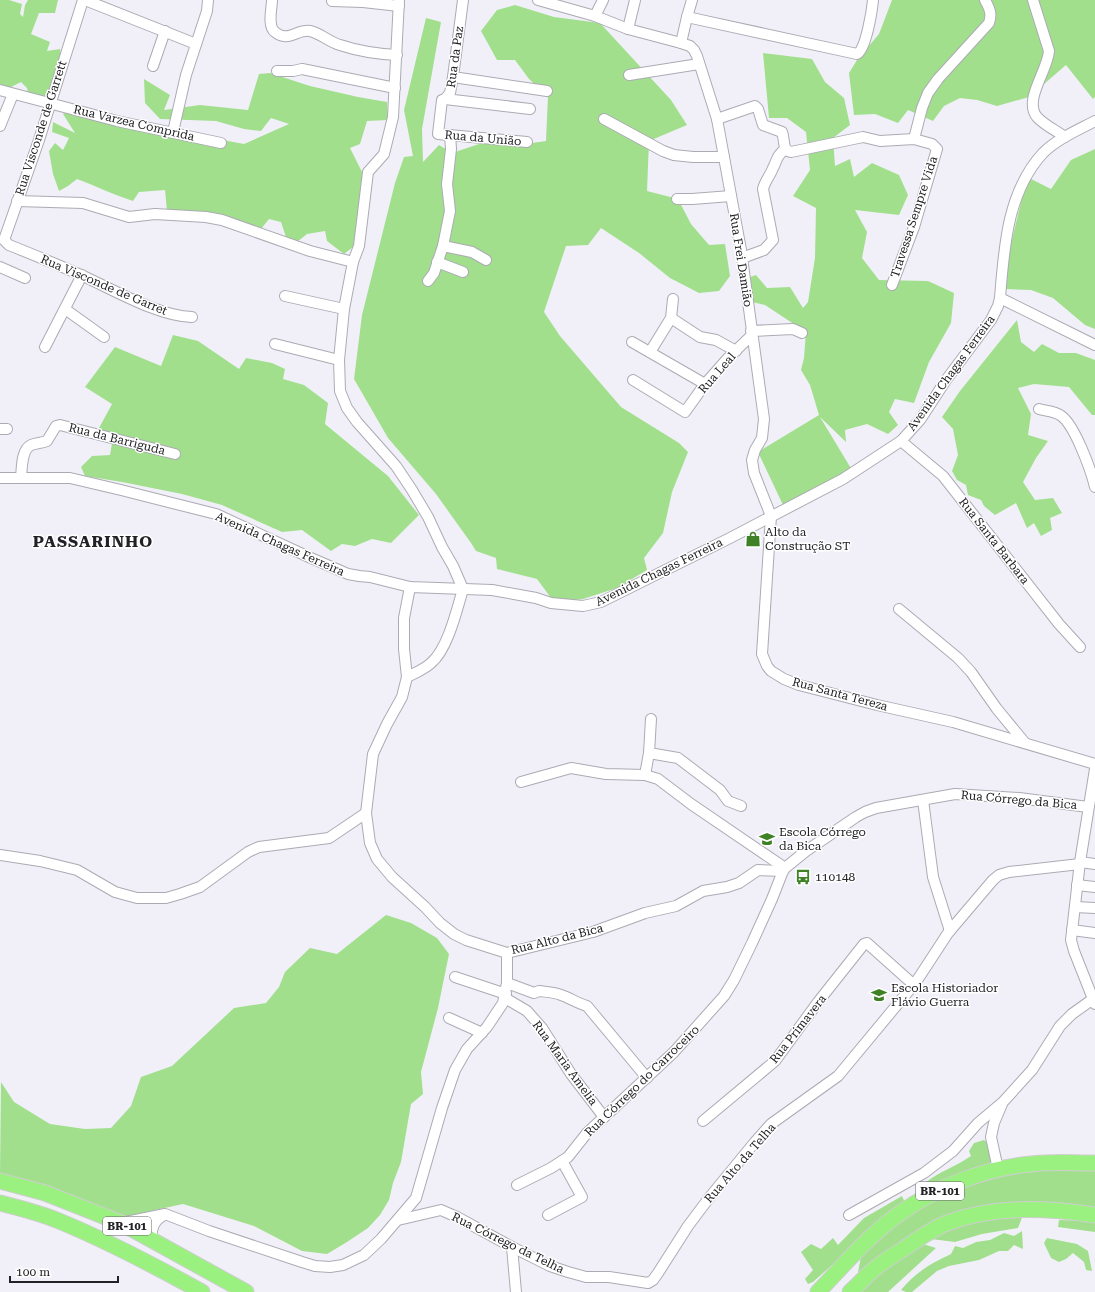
<svg xmlns="http://www.w3.org/2000/svg" width="1095" height="1292" font-family="'Roboto Serif',serif">
<style>
.green{fill:#a1df8d}
.lines{fill:none;stroke-linecap:round;stroke-linejoin:round}
.minor-casing{stroke:#acabb4;stroke-width:12}
.highway-casing{stroke:#cececf;stroke-width:17}
.minor{stroke:#fff;stroke-width:10}
.highway{stroke:#9bf180;stroke-width:15}
.labels{text-anchor:middle;stroke-width:3;stroke-linejoin:round;paint-order:stroke}
.shield{fill:#fff;stroke:#646466;stroke-width:1}
.shield-label{font-size:11px;font-weight:bold;fill:#222125}
.street-label{font-size:12px;fill:#222125;stroke:#fff}
.poi-label{font-size:12px;fill:#222125;stroke:#fff;text-anchor:start}
.district-label{font-size:16px;font-weight:bold;letter-spacing:1px;fill:#222125;stroke:#fff}
</style>
<rect width="100%" height="100%" fill="#f1f0f9"/>
<g class="green">
<polygon points="0,0 9,0 22,4 20,14 23,17 25,5 28,0 58,0 55,13 39,13 31,34 50,42 47,51 60,49 61,57 48,102 28,93 27,88 21,82 7,89 0,88"/>
<polygon points="892,0 1095,0 1095,97 1093,99 1066,65 1029,97 997,106 977,100 960,98 944,106 933,121 908,110 898,123 875,114 854,115 849,73 857,60 879,34"/>
<polygon points="515,5 554,17 600,23 671,100 687,125 649,141 647,191 678,199 691,224 709,245 725,244 730,276 719,291 699,293 670,278 639,253 601,228 588,245 566,246 544,312 560,336 621,407 679,443 688,452 672,492 663,533 644,558 647,570 617,588 583,599 554,602 537,579 497,569 496,558 476,551 471,543 436,494 388,438 354,379 362,315 395,183 404,157 413,156 404,110 426,18 441,22 422,129 423,162 439,145 452,153 488,141 525,144 546,141 548,96 529,79 515,60 497,60 481,31 497,10"/>
<polygon points="763,53 812,59 825,82 844,98 850,125 833,138 835,166 850,159 854,177 872,163 899,175 908,195 899,215 855,210 867,232 862,258 879,280 928,281 954,293 951,323 929,362 914,403 895,399 889,412 898,425 888,434 867,424 845,430 846,442 820,417 852,470 783,505 758,452 819,415 810,385 801,370 804,358 806,332 765,305 752,302 750,277 756,275 767,288 790,287 803,308 808,302 815,258 816,208 793,196 810,170 806,132 787,118 769,118"/>
<path d="M270,73L310,86L358,97L387,102L388,120L367,121L360,144L350,148L365,178L357,244L344,254L327,241L325,231L307,234L297,242L286,237L281,222L269,219L261,229L167,211L165,190L139,192L133,201C114,195 96,186 77,179L68,186L59,191L53,174L49,151L55,143L63,150L69,138L52,132L53,122L75,133L63,114L69,111L244,144L289,124L271,118L261,131L244,129L216,121L160,119L145,103L144,79L170,95L164,110L200,105L248,110L259,74Z"/>
<polygon points="1095,149 1095,329 1085,325 1053,298 1031,290 1003,289 1004,273 1027,177 1051,189 1071,160"/>
<polygon points="1017,320 1021,342 1034,352 1042,344 1059,353 1076,353 1095,360 1095,415 1092,415 1069,387 1034,384 1018,388 1031,414 1028,435 1048,441 1036,458 1023,482 1035,500 1053,498 1062,513 1050,518 1052,530 1041,536 1034,523 1027,528 1016,503 995,515 984,506 981,500 968,495 966,485 957,480 952,471 958,455 953,429 942,417 960,391"/>
<polygon points="173,335 198,341 239,369 246,358 272,363 285,369 283,379 304,385 328,403 325,424 388,476 419,515 391,543 372,539 355,546 342,544 331,551 302,530 282,532 222,505 182,494 122,482 85,476 81,467 92,456 110,455 112,443 99,428 112,404 85,387 115,347 161,366"/>
<polygon points="386,915 411,923 437,938 449,954 438,1008 421,1072 423,1094 411,1104 401,1162 393,1183 389,1200 380,1215 368,1228 347,1242 327,1254 302,1251 254,1226 183,1204 146,1212 121,1219 0,1175 1,1082 14,1102 50,1124 85,1129 111,1128 131,1106 141,1077 172,1066 234,1008 266,1003 279,987 285,972 310,948 337,954"/>
<path d="M984,1140L988,1143C989,1150 993,1157 993,1164L933,1187L926,1188L925,1183C940,1171 955,1167 971,1156L969,1151L974,1143Z"/>
<polygon points="1095,1164 1095,1215 965,1217 857,1278 863,1245 902,1211 981,1174"/>
<polygon points="902,1196 906,1205 850,1249 813,1282 808,1284 805,1279 813,1270 801,1252 811,1244 821,1249 833,1238 838,1245 864,1218"/>
<path d="M1023,1215L1018,1228L982,1234L955,1242L931,1239C963,1221 988,1220 1023,1215Z"/>
<polygon points="1059,1220 1095,1221 1095,1232 1058,1227"/>
<path d="M1022,1231L1023,1249L1014,1245L1008,1251H999L979,1260L949,1266L937,1271L912,1292H906L901,1290C916,1272 930,1264 951,1254L955,1246L963,1248L976,1242L990,1240L1004,1233L1014,1236Z"/>
<polygon points="1047,1238 1077,1244 1088,1251 1092,1271 1086,1270 1084,1262 1073,1253 1066,1259 1059,1262 1051,1258 1044,1243"/>
<polygon points="923,1244 936,1248 888,1292 859,1292 878,1274"/>
</g>
<g class="lines">
<defs>
<g id="minor">
<path d="M83,0L39,140L4,240L9,245C34,255 59,265 83,276C114,290 158,316 192,317"/>
<polyline points="85,0 196,44"/>
<path d="M272,0C272,8 267,26 275,32C288,43 297,29 310,31C320,33 329,42 340,45C358,51 378,54 397,55"/>
<path d="M399,0L393,117L384,154L368,172L359,246L353,262L344,309L339,360L340,391L347,408L357,422L396,466L412,490L428,517L442,547L453,566L463,589C457,609 448,649 431,663C425,669 415,673 407,677"/>
<polyline points="463,0 453,77 450,93 445,99 442,100 438,134 527,142"/>
<polyline points="538,0 595,16 628,29 681,43 690,46 694,50 697,56 717,119 741,250 764,419 762,438 755,450 752,460 754,473 771,516 762,654 767,666 771,671 784,679 799,685 877,705 953,722 1095,764"/>
<path d="M1033,0L1049,51C1048,70 1023,100 1037,117C1044,125 1057,131 1065,137"/>
<polyline points="332,1 363,2 399,6"/>
<polyline points="595,16 603,0"/>
<polyline points="687,17 692,0"/>
<polyline points="628,29 635,0"/>
<path d="M681,43L687,17L857,54C866,49 872,11 873,0"/>
<polyline points="153,66 165,31"/>
<polyline points="277,71 293,71 302,69 395,88"/>
<polyline points="629,75 699,64"/>
<polyline points="453,77 547,91"/>
<polyline points="0,90 117,121 221,143"/>
<polyline points="445,99 530,109"/>
<polyline points="604,119 663,151 674,155 693,157 724,157"/>
<path d="M717,119L755,106L758,109L763,125L782,132C785,139 782,151 791,152L863,137L880,141L914,139L932,144L937,149L914,227L892,285"/>
<polyline points="0,126 13,94"/>
<polyline points="173,132 186,75 207,11 208,0"/>
<path d="M914,139L922,108L928,93L938,79L989,23C992,14 990,9 985,0"/>
<polyline points="677,199 692,199 731,196"/>
<polyline points="17,201 83,203 129,217 155,214 206,217 222,220 310,251 353,262"/>
<polyline points="443,246 472,252 486,260"/>
<path d="M742,258L764,250L773,240L763,189C765,181 770,176 773,168C778,158 776,157 785,149"/>
<polyline points="437,262 463,272"/>
<polyline points="0,267 25,278"/>
<polyline points="428,281 434,273 443,246 450,211 447,184 451,149 450,135"/>
<polyline points="285,296 344,309"/>
<polyline points="1000,298 1095,345"/>
<polyline points="65,309 104,337"/>
<polyline points="671,318 700,337 716,340 736,351"/>
<polyline points="751,331 793,329 802,333"/>
<polyline points="632,342 705,384"/>
<polyline points="275,344 339,360"/>
<polyline points="45,347 82,275"/>
<polyline points="650,352 671,318 673,299"/>
<polyline points="633,380 685,412 705,384 728,358 752,335"/>
<path d="M1039,409C1046,411 1054,411 1060,415C1074,423 1091,470 1095,487"/>
<polyline points="0,429 7,429"/>
<polyline points="901,441 943,476 1059,624 1080,647"/>
<path d="M0,478H70L121,490L216,514L311,558L348,574L359,576L370,577L410,587L492,590L536,598L551,603L583,606L601,602L730,538L843,479L901,441L920,420L946,380L991,320L998,306L1000,298C1004,248 1007,192 1043,153C1057,139 1078,130 1095,121"/>
<path d="M21,478C22,469 21,450 31,445C36,443 42,443 47,441L56,426L60,425L175,454"/>
<polyline points="410,587 404,618 404,649 407,677 402,697 387,724 373,754 366,813 370,843 377,859 392,877 425,907 440,923 454,934 466,940 507,953 593,932 645,913 676,906 703,891 727,887 739,883 758,870 783,871"/>
<polyline points="899,609 958,658 971,672 997,709 1025,743"/>
<polyline points="649,753 678,758 720,790 728,801 741,806"/>
<polyline points="1095,769 1080,862 1071,940 1074,951 1095,1004"/>
<polyline points="645,775 649,753 651,719"/>
<polyline points="521,782 571,768 606,774 645,775 658,779 691,804 785,868"/>
<polyline points="923,800 933,877 950,931"/>
<polyline points="0,855 40,861 77,870 115,892 137,898 166,898 180,894 200,887 248,852 259,847 329,838 366,813"/>
<polyline points="1080,862 1095,864"/>
<polyline points="1077,885 1095,887"/>
<polyline points="1075,907 1095,908"/>
<polyline points="1072,930 1095,933"/>
<polyline points="455,977 506,994"/>
<path d="M507,983L534,993L539,991C546,992 554,992 561,995C570,998 577,1003 587,1006L647,1078"/>
<polyline points="505,998 527,1011 542,1028 571,1074 604,1117"/>
<polyline points="449,1018 482,1033"/>
<polyline points="703,1121 775,1061 818,1002 864,944 867,943 914,985"/>
<polyline points="998,1169 991,1137 994,1123 1002,1104"/>
<polyline points="517,1185 551,1168 568,1157 587,1133 674,1052 724,996 734,980 752,943 772,899 783,871 785,868 806,851 856,817 865,812 876,808 955,794 1019,798 1088,807"/>
<polyline points="548,1215 582,1197 562,1161"/>
<polyline points="849,1215 924,1173 953,1151 978,1123 1003,1102 1032,1070 1060,1026 1072,1014 1093,999"/>
<polyline points="398,1220 441,1210 457,1217 512,1247 550,1266 568,1272 586,1277 609,1277 648,1283 653,1280 658,1273 688,1226 709,1198 755,1142 771,1124 838,1076 916,982 948,933 993,880 999,875 1009,872 1080,864"/>
<polyline points="121,1223 165,1214 209,1231 302,1262 315,1266 330,1267 343,1265 364,1255 381,1239 416,1198 442,1108 455,1070 467,1049 487,1027 503,1003 507,983 507,953"/>
<path d="M151,1239C152,1228 153,1221 164,1215"/>
<polyline points="512,1247 516,1292"/>
</g>
<g id="highway">
<polyline points="0,1181 45,1193 121,1223 246,1292"/>
<path d="M0,1203C20,1208 40,1213 59,1221C108,1241 155,1266 202,1292"/>
<path d="M818,1292C844,1265 869,1235 899,1214C936,1187 986,1168 1031,1164C1053,1161 1074,1163 1095,1163"/>
<path d="M850,1292C858,1285 865,1277 872,1271C882,1262 894,1255 905,1248C918,1239 932,1229 947,1223C994,1205 1046,1208 1095,1215"/>
</g>
</defs>
<use href="#minor" class="minor-casing"/>
<use href="#highway" class="highway-casing"/>
<use href="#minor" class="minor"/>
<use href="#highway" class="highway"/>
</g>
<defs>
<symbol id="shop-bare" viewBox="-9 -9 18 18"><path d="M-5-2.5h2.3a2.7 3.5 0 0 1 5.4 0H5L5.5 6h-11ZM-1.5-2.5h3a1.5 2.3 0 0 0-3 0Z" fill="#3f8225" stroke="#fff" stroke-width="2.5" paint-order="stroke"/></symbol>
<symbol id="school-bare" viewBox="-9 -9 18 18"><path d="M0-5L7-2L0 1L-7-2ZM-4 1L0 2.5L4 1V4Q0 6-4 4Z" fill="#3f8225" stroke="#fff" stroke-width="2.5" paint-order="stroke"/></symbol>
<symbol id="bus-bare" viewBox="-9 -9 18 18"><path d="M-5-6H5V4H4V6H2V4H-2V6H-4V4H-5ZM-3.5-4V0h7V-4ZM-3.5 1.2v1.5H-2V1.2ZM2 1.2v1.5H3.5V1.2Z" fill="#3f8225" stroke="#fff" stroke-width="2.5" paint-order="stroke"/></symbol>
</defs>
<g fill-rule="evenodd">
<use href="#shop-bare" x="742" y="528" width="22" height="22"/>
<use href="#school-bare" x="756" y="828" width="22" height="22"/>
<use href="#bus-bare" x="792" y="866" width="22" height="22"/>
<use href="#school-bare" x="868" y="984" width="22" height="22"/>
</g>
<g class="labels">
<g class="shield">
<rect x="916" y="1182" width="48" height="18" rx="3"/>
<rect x="103" y="1217" width="48" height="18" rx="3"/>
</g>
<g class="shield-label">
<text x="940" y="1195">BR-101</text>
<text x="127" y="1230">BR-101</text>
</g>
<g class="street-label">
<text transform="translate(455 57) rotate(-82)" y="4">Rua da Paz</text>
<text transform="translate(134 123) rotate(13)" y="4">Rua Varzea Comprida</text>
<text transform="translate(41 128) rotate(-72)" y="4">Rua Visconde de Garrett</text>
<text transform="translate(483 138) rotate(5)" y="4">Rua da União</text>
<text transform="translate(914 217) rotate(-72)" y="4">Travessa Sempre Vida</text>
<text transform="translate(741 260) rotate(81)" y="4">Rua Frei Damião</text>
<text transform="translate(104 285) rotate(23)" y="4">Rua Visconde de Garret</text>
<text transform="translate(717 373) rotate(-49)" y="4">Rua Leal</text>
<text transform="translate(951 373) rotate(-54)" y="4">Avenida Chagas Ferreira</text>
<text transform="translate(117 439) rotate(14)" y="4">Rua da Barriguda</text>
<text transform="translate(994 541) rotate(52)" y="4">Rua Santa Barbara</text>
<text transform="translate(280 544) rotate(24)" y="4">Avenida Chagas Ferreira</text>
<text transform="translate(659 572) rotate(-26)" y="4">Avenida Chagas Ferreira</text>
<text transform="translate(840 694) rotate(15)" y="4">Rua Santa Tereza</text>
<text transform="translate(1019 800) rotate(5)" y="4">Rua Córrego da Bica</text>
<text transform="translate(557 939) rotate(-14)" y="4">Rua Alto da Bica</text>
<text transform="translate(798 1029) rotate(-52)" y="4">Rua Primavera</text>
<text transform="translate(565 1063) rotate(54)" y="4">Rua Maria Amelia</text>
<text transform="translate(642 1081) rotate(-44)" y="4">Rua Córrego do Carroceiro</text>
<text transform="translate(740 1163) rotate(-49)" y="4">Rua Alto da Telha</text>
<text transform="translate(508 1243) rotate(26)" y="4">Rua Córrego da Telha</text>
</g>
<g class="poi-label">
<text x="765" y="536">Alto da<tspan x="765" dy="14">Construção ST</tspan></text>
<text x="779" y="836">Escola Córrego<tspan x="779" dy="14">da Bica</tspan></text>
<text x="815" y="881">110148</text>
<text x="891" y="992">Escola Historiador<tspan x="891" dy="14">Flávio Guerra</tspan></text>
</g>
<g class="district-label">
<text x="93" y="547">PASSARINHO</text>
</g>
</g>
<path d="M10 1276v6h108v-6" fill="none" stroke="#222125" stroke-width="2"/>
<text x="16" y="1276" font-size="12" fill="#222125" stroke="#ffffff" stroke-width="3" paint-order="stroke">100 m</text>
</svg>
